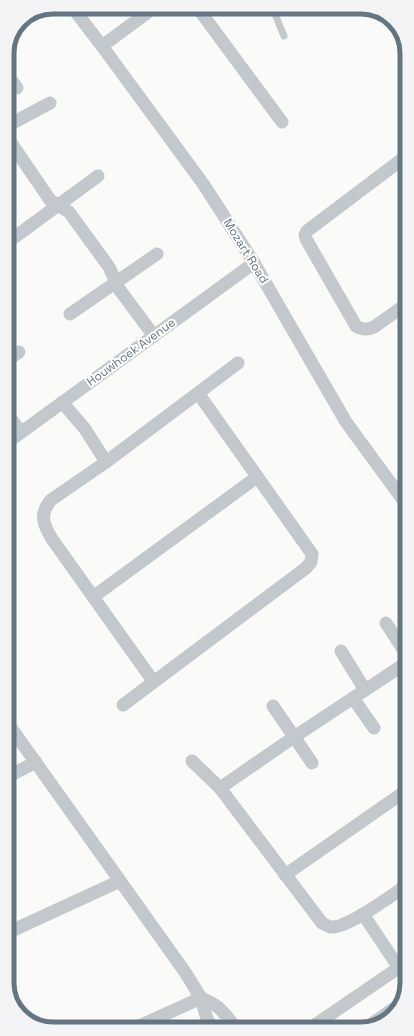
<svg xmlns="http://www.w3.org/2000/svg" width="414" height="1036" font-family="'Space Grotesk',sans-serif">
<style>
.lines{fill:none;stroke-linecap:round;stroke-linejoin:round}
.lane{stroke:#c3c8cc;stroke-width:7}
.street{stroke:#c3c8cc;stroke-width:13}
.labels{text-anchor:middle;stroke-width:4;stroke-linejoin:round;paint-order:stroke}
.street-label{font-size:12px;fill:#657683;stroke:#fff}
.rim{fill:none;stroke:#657683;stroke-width:5}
</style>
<rect width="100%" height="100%" fill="#fafaf8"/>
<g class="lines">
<g class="lane">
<polyline points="272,7 284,36"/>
<polyline points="362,1027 402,999"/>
</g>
<g class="street">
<polyline points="72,7 102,46 204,185 254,263 346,422 406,504"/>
<polyline points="197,7 282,122"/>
<polyline points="102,46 155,7"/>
<polyline points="7,74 17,88"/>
<polyline points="7,126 50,103"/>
<polyline points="7,137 50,200 69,212 109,267 119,289 154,336"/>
<path d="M405,157L307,231L305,235L306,239L356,326C362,330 367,330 374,327L405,305"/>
<polyline points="8,242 98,176"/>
<polyline points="70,314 157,254"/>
<polyline points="8,360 19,352"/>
<polyline points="62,402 85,429 106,462"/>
<polyline points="8,415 21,432"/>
<polyline points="8,442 254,263"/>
<polyline points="93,597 257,477"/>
<polyline points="386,623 406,654"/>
<polyline points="341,651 365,690"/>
<path d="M153,681L52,539C43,524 39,514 51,500L106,462L238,363"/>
<polyline points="353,698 374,728"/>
<polyline points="123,705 306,568 311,562 312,554 198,393"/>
<polyline points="273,706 312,763"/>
<polyline points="9,725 185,972 201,998 207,1019 212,1028"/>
<path d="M192,761L220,788L322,923C324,924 328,926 330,927C347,929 392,895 407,885"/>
<polyline points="9,776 36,762"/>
<polyline points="220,788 294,737 406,663"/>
<polyline points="285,875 407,790"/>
<polyline points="363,914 399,968"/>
<polyline points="9,932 120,881"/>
<polyline points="312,1027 407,962"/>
<path d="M135,1028L201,998C222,1007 222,1011 236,1028"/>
</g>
</g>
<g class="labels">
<g class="street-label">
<text transform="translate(246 251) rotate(58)" y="4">Mozart Road</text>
<text transform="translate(131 352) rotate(-36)" y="4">Houwhoek Avenue</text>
</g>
</g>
<path d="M0 0H414V1036H0ZM53 14H361A39 39 0 0 1 400 53V983A39 39 0 0 1 361 1022H53A39 39 0 0 1 14 983V53A39 39 0 0 1 53 14Z" fill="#f3f4f5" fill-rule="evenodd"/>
<path class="rim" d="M53 14H361A39 39 0 0 1 400 53V983A39 39 0 0 1 361 1022H53A39 39 0 0 1 14 983V53A39 39 0 0 1 53 14Z"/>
</svg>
